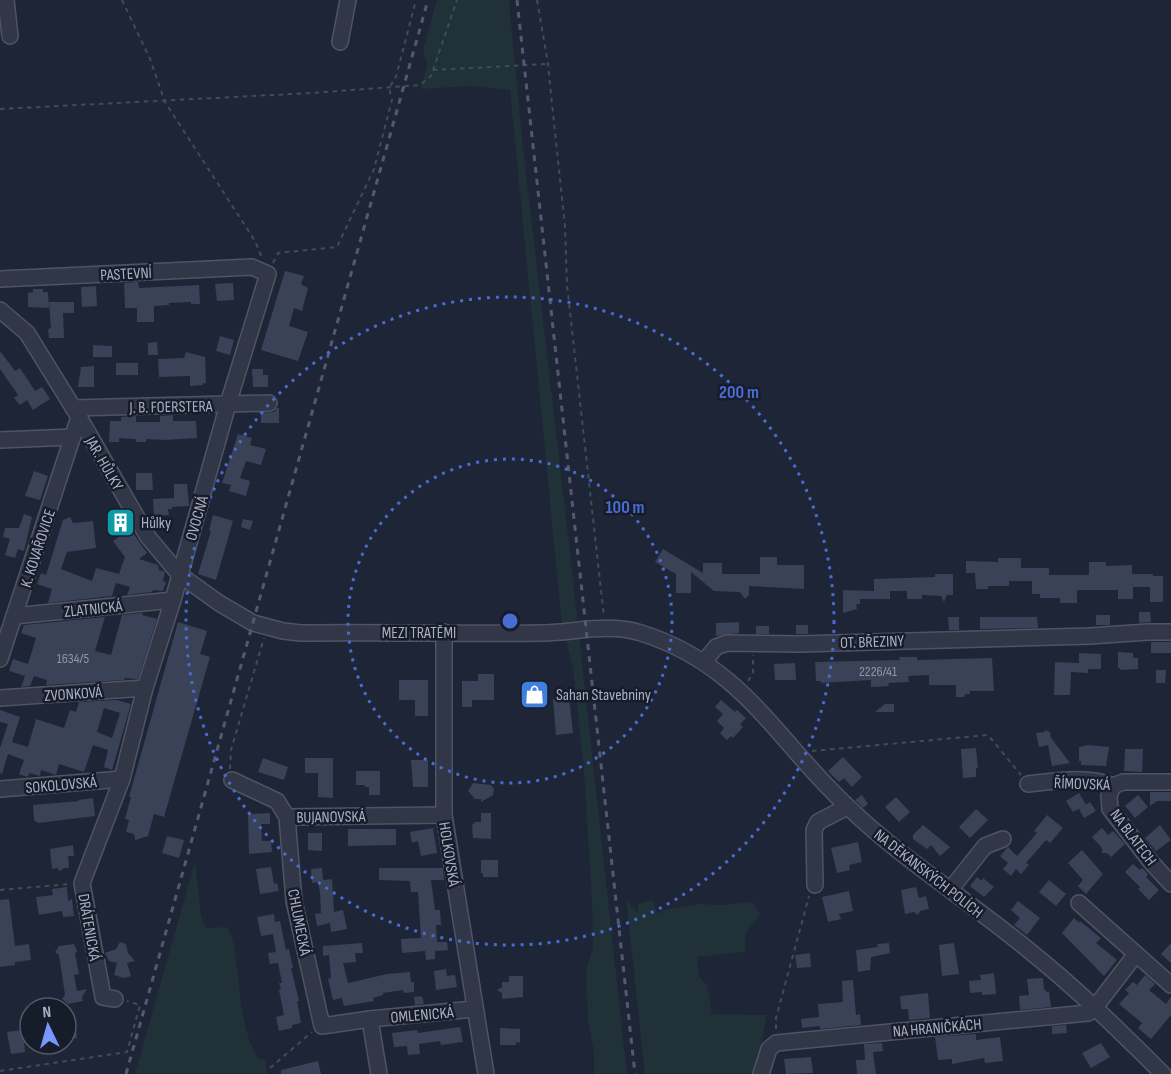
<svg xmlns="http://www.w3.org/2000/svg" width="1171" height="1074" font-family="'Sofia Sans Condensed',sans-serif">
<style>
.green{fill:#203137}
.building{fill:#3a4257;fill-rule:evenodd}
.lines{fill:none;stroke-linecap:round;stroke-linejoin:round}
.minor-casing{stroke:#4f5465;stroke-width:18}
.path{stroke:#3d4e55;stroke-width:2;stroke-dasharray:4.5 4.5;stroke-linecap:butt}
.minor{stroke:#313747;stroke-width:15}
.rail{stroke:#535a6e;stroke-width:3;stroke-dasharray:6 6;stroke-linecap:butt}
.ring{fill:none;stroke:#486cd2;stroke-width:3;stroke-dasharray:3 6}
.labels{text-anchor:middle;stroke-width:5;stroke-linejoin:round;paint-order:stroke}
.number-label{font-size:14px;fill:#8f95a9}
.street-label{font-size:16px;fill:#abb1c4;stroke:#171c2b}
.poi-label{font-size:16px;fill:#abb1c4;stroke:#171c2b;text-anchor:start}
.centre{fill:#486cd2;stroke:#171c2b;stroke-width:3}
.ring-label{font-size:18px;text-anchor:middle;font-weight:bold;fill:#486cd2;stroke:#171c2b;stroke-width:5;stroke-linejoin:round;paint-order:stroke}
</style>
<rect width="100%" height="100%" fill="#1e2536"/>
<g class="green">
<polygon points="437,0 509,0 522,139 568,535 627,1074 594,1074 594,1052 588,1020 586,970 593,948 592,900 584,772 573,668 562,624 559,595 510,90 472,86 420,89 427,65 423,49"/>
<path d="M195,861L201,916L206,928L228,927C234,940 235,953 237,968C241,1001 242,1030 258,1059H265L267,1074H135Z"/>
<polygon points="626,899 638,913 638,904 652,900 658,914 663,910 700,904 721,905 753,902 760,915 745,934 745,952 697,957 699,976 707,985 712,1014 767,1015 761,1046 752,1074 645,1074"/>
</g>
<g class="building">
<polygon points="285,271 304,276 301,284 308,288 302,311 294,308 289,326 308,332 298,361 261,350"/>
<polygon points="138,282 139,288 199,285 200,304 191,304 191,302 169,303 169,305 154,306 154,322 137,322 137,308 125,308 124,283"/>
<polygon points="233,283 234,300 217,301 215,284"/>
<polygon points="96,286 97,306 82,307 81,287"/>
<polygon points="33,289 43,289 43,292 48,292 49,308 28,307 28,293 33,292"/>
<polygon points="49,302 74,302 74,313 63,313 64,338 49,338 48,329 51,328"/>
<polygon points="220,336 234,340 230,355 216,351"/>
<polygon points="157,342 158,355 148,355 148,343"/>
<polygon points="93,345 112,346 112,357 93,357"/>
<polygon points="0,351 15,371 20,368 35,391 42,387 50,399 33,410 27,400 20,405 14,398 18,395 0,369"/>
<polygon points="186,352 205,357 206,383 203,383 203,385 190,386 190,376 159,377 158,359 184,358"/>
<rect x="116" y="363" width="22" height="12"/>
<polygon points="94,366 94,387 78,387 81,367"/>
<polygon points="252,369 263,369 263,375 268,375 268,387 253,387"/>
<polygon points="277,408 279,408 279,423 261,423 261,413 274,412"/>
<polygon points="173,415 173,421 196,421 197,438 165,440 146,439 146,442 136,442 136,439 119,438 119,442 109,442 110,421 121,421 121,417 136,416 136,422 160,422 160,416"/>
<polygon points="238,434 252,438 250,445 266,449 261,465 246,461 240,478 250,481 246,496 229,491 231,485 222,483"/>
<polygon points="34,471 48,476 40,500 25,496"/>
<polygon points="136,473 152,473 153,490 136,490"/>
<polygon points="174,484 187,484 189,506 172,507 172,509 168,509 169,515 154,516 153,499 174,498"/>
<polygon points="24,514 32,517 24,551 18,549 15,558 5,555 10,539 3,537 5,528 19,528"/>
<polygon points="213,515 233,521 216,580 198,574 211,531 209,530"/>
<polygon points="121,516 147,553 139,559 158,565 159,570 165,572 163,581 166,582 163,591 153,590 152,592 127,595 130,587 116,583 112,596 48,603 52,589 37,584 41,573 46,575 63,520 70,517 73,523 93,521 96,548 67,552 61,569 92,581 96,568 119,574 125,557 113,541 123,534 113,522"/>
<polygon points="243,519 253,521 250,530 241,527"/>
<polygon points="663,549 703,573 703,563 722,563 722,574 760,574 760,557 777,557 777,565 804,565 804,589 749,586 749,595 745,599 740,592 714,591 691,572 691,593 676,593 676,574 655,562"/>
<polygon points="998,558 1021,558 1021,568 1049,568 1049,575 1089,575 1089,562 1106,562 1106,566 1132,565 1132,574 1153,574 1153,576 1163,576 1163,602 1150,602 1150,587 1133,587 1133,599 1118,599 1118,590 1077,590 1077,603 1060,603 1060,598 1040,598 1040,594 1032,594 1032,581 1009,581 1009,586 988,586 988,589 976,589 975,573 966,573 966,561 998,562"/>
<polygon points="935,574 953,574 953,595 947,595 944,602 941,596 922,595 922,599 907,599 907,591 890,591 890,599 860,599 860,604 856,604 857,609 843,613 843,590 874,591 874,579 935,577"/>
<polygon points="1139,612 1150,612 1151,622 1139,623"/>
<polygon points="143,613 142,615 157,619 138,679 125,678 124,680 46,685 47,680 34,676 30,686 21,687 25,676 9,671 13,659 28,664 36,638 21,633 24,625 105,617 95,651 111,655 122,615"/>
<rect x="1096" y="615" width="14" height="10"/>
<polygon points="959,617 959,630 949,630 948,617"/>
<polygon points="980,617 1037,617 1038,628 980,629"/>
<polygon points="178,622 207,631 200,654 210,657 164,817 154,814 148,836 135,840 134,834 126,832 129,820 125,819 131,797 129,797"/>
<polygon points="739,622 739,633 716,636 716,623"/>
<rect x="796" y="625" width="12" height="9"/>
<rect x="756" y="626" width="13" height="8"/>
<rect x="1151" y="642" width="20" height="11"/>
<polygon points="1118,652 1133,653 1133,658 1138,658 1138,669 1120,670 1120,668 1118,668"/>
<polygon points="1079,653 1101,654 1101,669 1088,669 1088,673 1071,672 1070,695 1054,695 1055,662 1079,663"/>
<polygon points="899,657 917,657 917,660 992,658 994,691 970,691 970,694 965,694 964,697 956,697 956,685 929,685 929,675 908,676 909,682 888,683 889,686 871,687 871,680 821,683 821,681 816,681 815,662 900,660"/>
<polygon points="795,663 796,680 775,680 774,664"/>
<polygon points="1156,670 1166,670 1165,683 1156,683"/>
<polygon points="478,674 494,674 494,700 472,700 472,707 462,707 462,681 478,681"/>
<polygon points="399,680 428,680 428,716 415,716 415,700 399,700"/>
<polygon points="569,697 573,733 556,735 553,699"/>
<path d="M117,700L131,704L112,770L104,767L108,750L93,745L84,772L59,764L56,775L41,770L40,776L30,773L27,777L19,774L24,760L8,754L2,774L0,773V748L8,724L0,722V710L20,717L12,742L28,747L36,719L64,728L70,710L76,712L79,702ZM104,708L120,713L112,738L97,732Z"/>
<polygon points="721,700 735,712 737,710 746,718 740,724 743,727 733,738 731,736 727,740 720,733 724,728 717,721 723,714 715,707"/>
<polygon points="885,704 894,704 894,712 875,712"/>
<polygon points="1045,730 1050,732 1051,738 1070,763 1052,766 1048,745 1039,747 1036,733 1045,732"/>
<polygon points="1088,745 1109,747 1106,766 1081,765 1081,761 1079,761 1079,747"/>
<polygon points="976,748 978,768 976,768 976,777 963,778 961,749"/>
<polygon points="1125,749 1143,749 1142,772 1124,771"/>
<polygon points="843,757 862,777 852,787 844,778 839,782 828,771"/>
<polygon points="263,758 288,767 284,780 258,772"/>
<polygon points="305,758 333,758 333,798 318,797 318,773 305,773"/>
<polygon points="411,760 428,760 428,787 413,787"/>
<polygon points="356,771 380,771 380,795 369,795 369,787 365,787 365,785 356,785"/>
<polygon points="473,783 491,785 494,789 493,795 481,802 481,799 475,799 468,791"/>
<polygon points="1150,792 1171,792 1171,801 1157,801 1150,806"/>
<polygon points="1079,793 1086,805 1073,812 1066,801"/>
<polygon points="862,795 868,804 863,808 855,800"/>
<polygon points="1138,795 1148,807 1135,818 1125,806"/>
<polygon points="896,797 910,812 899,822 885,807"/>
<polygon points="93,798 95,816 38,823 34,820 33,805 79,801 78,800"/>
<polygon points="1090,802 1096,811 1084,818 1079,809"/>
<polygon points="976,809 988,820 970,838 959,827"/>
<polygon points="270,813 270,824 261,824 262,841 271,841 272,852 249,854 248,814"/>
<polygon points="481,813 491,813 491,839 473,838 472,825 475,822 481,822"/>
<polygon points="1047,815 1063,828 1050,843 1046,840 1026,863 1029,865 1021,874 1016,869 1011,876 1003,869 1008,863 1000,856 1008,847 1017,856 1037,833 1034,831"/>
<polygon points="923,825 950,847 940,856 931,845 927,849 913,839 913,835"/>
<polygon points="1160,825 1171,840 1156,851 1145,838"/>
<polygon points="433,828 437,853 421,856 418,841 412,843 410,832"/>
<polygon points="1102,828 1108,835 1113,831 1125,844 1111,857 1107,853 1102,853 1102,848 1092,837"/>
<polygon points="348,829 396,829 396,845 348,846"/>
<polygon points="308,833 322,833 322,851 308,850"/>
<polygon points="167,836 184,840 179,858 162,853"/>
<polygon points="858,842 862,862 849,865 850,870 837,873 831,848"/>
<polygon points="73,845 74,856 68,856 69,868 64,868 60,871 57,868 52,869 50,849"/>
<polygon points="1082,850 1103,874 1086,894 1078,886 1083,880 1068,863"/>
<polygon points="481,860 498,860 498,877 483,877 483,873 481,873"/>
<polygon points="1133,864 1140,870 1142,868 1148,874 1146,877 1159,890 1149,900 1138,889 1140,887 1125,872"/>
<polygon points="271,867 274,884 277,883 279,891 260,894 256,869"/>
<polygon points="322,868 323,880 332,879 334,912 343,910 347,929 331,932 330,923 317,926 315,914 321,913 320,892 318,882 312,883 311,869"/>
<polygon points="379,868 443,868 444,880 431,880 435,910 440,910 441,925 436,925 437,942 447,942 448,950 435,951 435,959 426,960 425,951 402,953 401,939 421,938 418,892 411,892 410,881 379,880"/>
<polygon points="977,877 981,881 983,878 994,887 984,897 970,886"/>
<polygon points="1049,880 1066,894 1056,906 1039,892"/>
<polygon points="67,887 68,901 72,899 74,916 63,917 62,911 39,915 36,897 53,895 52,889"/>
<polygon points="916,887 919,898 926,896 929,909 920,911 918,915 914,912 905,914 901,890"/>
<polygon points="849,891 853,911 839,914 841,919 828,922 822,897"/>
<polygon points="9,899 15,946 29,944 31,960 15,962 15,965 0,967 0,900"/>
<polygon points="1018,901 1040,918 1027,935 1014,925 1020,918 1011,910"/>
<polygon points="274,914 275,922 280,921 286,950 289,949 293,968 291,968 299,1001 297,1001 301,1023 292,1025 292,1028 279,1031 276,1017 284,1015 279,990 281,989 279,983 282,983 278,963 270,964 268,953 276,952 273,934 261,936 257,917"/>
<polygon points="1074,918 1079,923 1080,921 1101,938 1096,943 1117,960 1104,976 1062,933"/>
<polygon points="120,942 126,944 128,953 135,961 127,963 131,976 124,978 114,975 117,963 109,961 105,953 116,949"/>
<polygon points="362,943 363,953 355,953 356,962 343,963 348,983 387,974 410,972 411,982 414,982 414,992 404,993 403,990 383,993 383,995 373,998 374,1001 344,1006 342,998 333,1000 328,979 331,978 329,955 323,956 323,946"/>
<polygon points="889,943 890,953 871,957 870,970 858,972 856,950 878,947 877,944"/>
<polygon points="954,943 959,974 942,976 939,945"/>
<polygon points="1171,943 1171,963 1161,954"/>
<polygon points="74,944 77,951 75,954 79,974 74,975 77,991 87,989 82,997 83,1001 68,1004 62,999 65,995 59,955 55,952 59,946"/>
<polygon points="810,953 811,967 797,968 795,955"/>
<polygon points="446,969 447,976 455,975 457,987 436,990 434,971"/>
<polygon points="994,973 996,994 982,995 982,992 970,993 969,981 981,980 980,975"/>
<polygon points="1145,975 1155,984 1149,990 1166,1004 1171,997 1171,1015 1151,1039 1138,1028 1142,1023 1119,1004 1129,993 1125,990 1133,982 1137,985"/>
<polygon points="509,976 523,976 523,997 502,999 502,993 497,990 502,987 502,982 509,982"/>
<polygon points="1043,978 1044,990 1046,990 1046,992 1049,992 1051,1007 1020,1010 1019,996 1029,995 1027,979"/>
<polygon points="853,980 856,1015 860,1014 861,1025 820,1029 820,1026 802,1028 801,1019 819,1017 818,1004 843,1002 842,981"/>
<polygon points="928,993 930,1018 909,1020 908,1009 901,1009 900,996"/>
<polygon points="422,996 424,1004 415,1005 414,997"/>
<polygon points="75,1022 77,1038 66,1040 66,1023"/>
<polygon points="1066,1025 1067,1033 1052,1034 1052,1026"/>
<polygon points="460,1027 463,1042 441,1045 440,1041 419,1044 420,1054 408,1055 407,1046 394,1047 392,1033 417,1030 418,1033"/>
<polygon points="500,1028 520,1029 520,1043 516,1042 516,1045 500,1045"/>
<polygon points="28,1029 29,1041 24,1041 25,1052 11,1054 7,1032"/>
<polygon points="976,1034 976,1040 1000,1037 1003,1061 985,1063 984,1058 952,1064 952,1059 938,1060 935,1037"/>
<polygon points="882,1043 883,1051 873,1052 876,1074 857,1074 856,1060 865,1060 864,1044"/>
<polygon points="1101,1043 1110,1057 1091,1068 1082,1053"/>
<polygon points="811,1057 813,1073 786,1074 784,1059"/>
<polygon points="318,1061 321,1074 281,1074 281,1070"/>
</g>
<g class="lines">
<defs>
<g id="minor">
<polyline points="6,0 10,36"/>
<polyline points="340,42 348,0"/>
<polyline points="0,279 252,267 268,274 228,404 173,600 145,688 122,779 82,883 103,997 115,999"/>
<path d="M0,310L27,333L79,417L148,537L180,575L219,603L253,623L283,631L301,633C382,632 463,634 544,633C577,632 609,623 641,633C743,665 776,740 848,807C903,860 968,900 1026,948C1075,987 1119,1030 1163,1074"/>
<polyline points="73,408 269,403"/>
<polyline points="0,440 73,437"/>
<polyline points="14,616 173,600"/>
<polyline points="444,632 444,815 486,1074"/>
<polyline points="0,659 79,417"/>
<polyline points="704,662 716,647 727,643 799,644 1090,636 1148,632 1171,632"/>
<polyline points="0,698 145,688"/>
<polyline points="232,780 277,801 287,817 294,901 322,1026 370,1019 474,1009"/>
<path d="M1028,784C1055,781 1088,775 1113,786L1123,782H1171"/>
<polyline points="1113,786 1109,796 1110,809 1151,862 1171,884"/>
<polyline points="0,789 122,779"/>
<polyline points="287,817 444,815"/>
<polyline points="815,885 814,830 818,822 847,807"/>
<polyline points="950,890 985,846 1003,839"/>
<polyline points="1079,903 1171,985"/>
<polyline points="370,1019 379,1074"/>
<polyline points="761,1074 769,1049 776,1043 1088,1013 1096,1006 1136,954"/>
</g>
</defs>
<use href="#minor" class="minor-casing"/>
<g class="path">
<polyline points="122,0 150,59 165,102 255,241 262,258"/>
<polyline points="537,0 548,64 554,123 565,226 567,285 604,617"/>
<polyline points="433,70 547,64"/>
<polyline points="0,109 311,93 420,85 431,76 457,0"/>
<polyline points="273,263 278,253 337,247 374,169 392,100 389,88 396,77 416,0"/>
<polyline points="748,681 753,673 753,655"/>
<polyline points="812,751 988,735 1021,775"/>
<polyline points="230,769 231,750 264,638"/>
<polyline points="0,890 71,884"/>
<polyline points="776,1029 776,1018 809,896"/>
<polyline points="270,1068 312,1032"/>
<polyline points="0,1071 127,1052 140,1005 127,1001"/>
</g>
<use href="#minor" class="minor"/>
<g class="rail">
<polyline points="517,0 635,1074"/>
<polyline points="126,1074 428,0"/>
</g>
</g>
<g class="ring">
<circle cx="510" cy="621" r="162"/>
<circle cx="510" cy="621" r="324"/>
</g>
<defs>
<symbol id="building-square" viewBox="-11 -11 22 22"><rect x="-9" y="-9" width="18" height="18" rx="4" fill="#0f9aa8" stroke="#171c2b"/><path d="M-4-6H4V6H1V3H-1V6H-4ZM-2.5-4.3h1.7v1.8h-1.7ZM.8-4.3h1.7v1.8H.8ZM-2.5-1h1.7V.8h-1.7ZM.8-1h1.7V.8H.8Z" fill="#fff"/></symbol>
<symbol id="shop-square" viewBox="-11 -11 22 22"><rect x="-9" y="-9" width="18" height="18" rx="4" fill="#3f7fe0" stroke="#171c2b"/><path d="M-5-2.5h2.3a2.7 3.5 0 0 1 5.4 0H5L5.5 6h-11ZM-1.5-2.5h3a1.5 2.3 0 0 0-3 0Z" fill="#fff"/></symbol>
</defs>
<g fill-rule="evenodd">
<use href="#building-square" x="104" y="506" width="33" height="33"/>
<use href="#shop-square" x="518" y="678" width="33" height="33"/>
</g>
<g class="labels">
<g class="number-label">
<text x="73" y="663">1634/5</text>
<text x="878" y="676">2226/41</text>
</g>
<g class="street-label">
<text transform="translate(126 273) rotate(-3)" y="6">PASTEVNÍ</text>
<text transform="translate(171 406) rotate(-1)" y="6">J. B. FOERSTERA</text>
<text transform="translate(105 463) rotate(60)" y="6">JAR. HŮLKY</text>
<text transform="translate(196 518) rotate(-74)" y="6">OVOCNÁ</text>
<text transform="translate(37 548) rotate(-72)" y="6">K. KOVAŘOVICE</text>
<text transform="translate(93 608) rotate(-6)" y="6">ZLATNICKÁ</text>
<text x="419" y="638">MEZI TRATĚMI</text>
<text transform="translate(872 641) rotate(-2)" y="6">OT. BŘEZINY</text>
<text transform="translate(73 693) rotate(-4)" y="6">ZVONKOVÁ</text>
<text transform="translate(1082 783) rotate(2)" y="6">ŘÍMOVSKÁ</text>
<text transform="translate(61 784) rotate(-5)" y="6">SOKOLOVSKÁ</text>
<text transform="translate(331 816) rotate(-1)" y="6">BUJANOVSKÁ</text>
<text transform="translate(1134 837) rotate(53)" y="6">NA BLATECH</text>
<text transform="translate(450 854) rotate(81)" y="6">HOLKOVSKÁ</text>
<text transform="translate(929 873) rotate(38)" y="6">NA DĚKANSKÝCH POLÍCH</text>
<text transform="translate(300 922) rotate(79)" y="6">CHLUMECKÁ</text>
<text transform="translate(90 927) rotate(80)" y="6">DRÁTENICKÁ</text>
<text transform="translate(422 1014) rotate(-5)" y="6">OMLENICKÁ</text>
<text transform="translate(937 1027) rotate(-5)" y="6">NA HRANIČKÁCH</text>
</g>
<g class="poi-label">
<text x="141" y="528">Hůlky</text>
<text x="556" y="700">Sahan Stavebniny</text>
</g>
</g>
<circle cx="510" cy="621" r="9" class="centre"/>
<g class="ring-label">
<text x="739" y="398">200 m</text>
<text x="625" y="513">100 m</text>
</g>
<g transform="translate(48 1026) rotate(355)"><circle r="28" fill="#171c2b" stroke="#525868" stroke-width="1.5"/>
<path d="M0-4.5L10 22L0 15L-10 22Z" fill="#7797fd"/>
<text y="-9" font-size="16" font-weight="bold" text-anchor="middle" fill="#abb1c4">N</text>
</g>
</svg>
